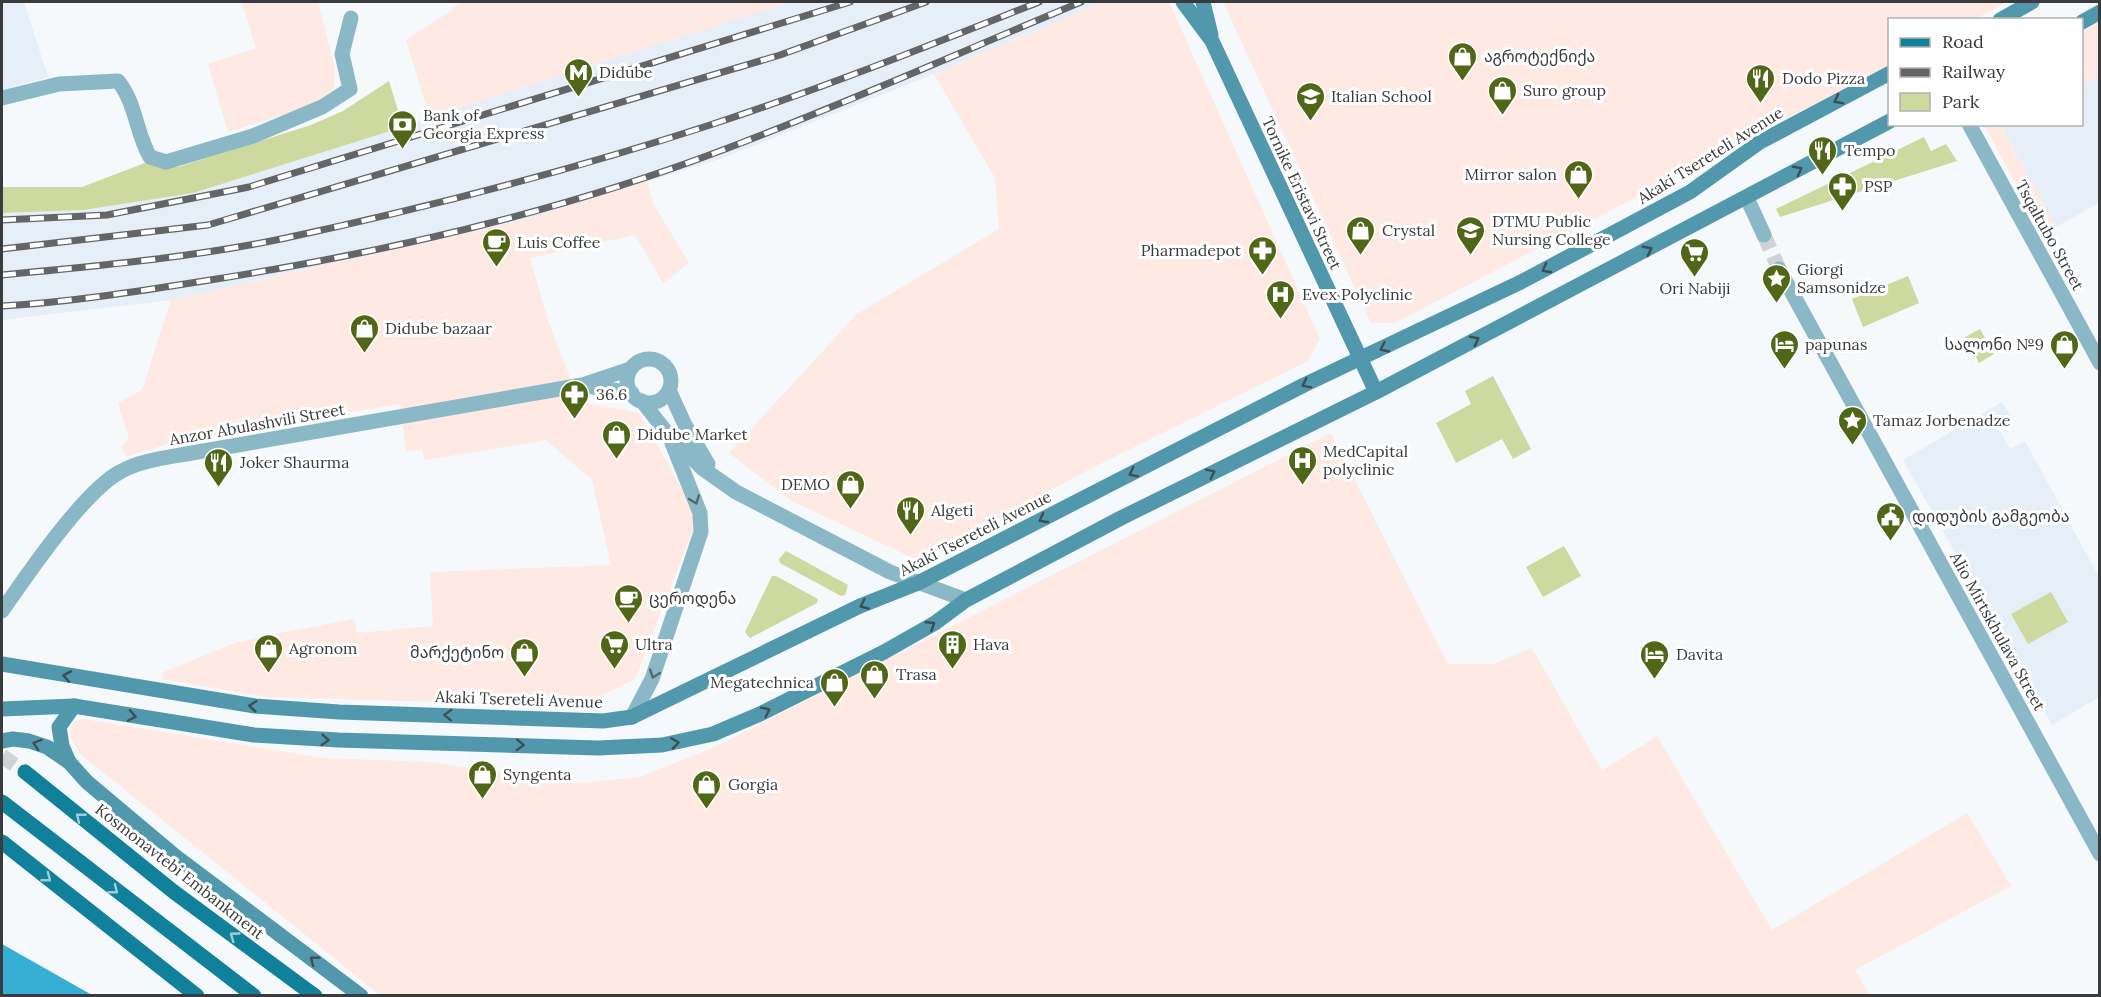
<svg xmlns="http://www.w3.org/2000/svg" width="2101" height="997" font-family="Lora,'Noto Sans Georgian',serif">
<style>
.commercial{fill:#fee9e3}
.built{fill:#e6eff8}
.green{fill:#cdd99e}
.water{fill:#37aed3}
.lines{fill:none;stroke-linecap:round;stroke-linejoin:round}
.minor-tunnel{stroke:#cfd3d5;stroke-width:15;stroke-dasharray:15 8;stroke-linecap:butt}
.primary-tunnel{stroke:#cfd3d5;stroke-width:15;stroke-dasharray:15 8;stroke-linecap:butt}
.minor{stroke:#8bb8c7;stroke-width:15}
.tertiary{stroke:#8bb8c7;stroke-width:15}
.secondary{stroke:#5198ad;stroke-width:15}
.primary{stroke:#10809b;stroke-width:15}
.rail-casing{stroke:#636567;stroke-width:7}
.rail{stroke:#fff;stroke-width:4.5;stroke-dasharray:14;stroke-linecap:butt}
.oneway{stroke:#3e4e53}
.oneway2{stroke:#56676d}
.oneway3{stroke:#9fccd7}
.labels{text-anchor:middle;stroke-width:6;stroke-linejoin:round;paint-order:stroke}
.poi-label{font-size:16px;fill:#393b3c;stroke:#fff;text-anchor:start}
.street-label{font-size:16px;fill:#393b3c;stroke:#fff}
</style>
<rect width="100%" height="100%" fill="#f5f9fb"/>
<g class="commercial">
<polygon points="242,2 318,2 335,68 334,88 312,106 228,132 208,64 256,48"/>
<polygon points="460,2 793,2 430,118 406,40 449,12"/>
<polygon points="1103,2 1169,2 1320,339 1308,361 1092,468 919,561 792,501 729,453 857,314 999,229 995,178 934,74"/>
<polygon points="1223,2 2008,2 1975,19 1890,20 1889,65 1395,323 1371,323"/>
<polygon points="2099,19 2099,75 2082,85 2082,29"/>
<polygon points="1984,125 2008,125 2002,128 2056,227 2043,234"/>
<polygon points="647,181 653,203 689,263 663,283 635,235 530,258 549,324 580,402 639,413 698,517 635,679 597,698 439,691 440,702 266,697 162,679 164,672 235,643 265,636 354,619 357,633 433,626 430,572 611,565 592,480 546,440 424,460 422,450 406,451 400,404 176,441 126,457 121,446 129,439 118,403 142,390 171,300 531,218"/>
<polygon points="1331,433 1448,664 1493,664 1532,648 1602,771 1657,736 1772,930 1967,813 2011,886 1855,970 1869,995 380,995 79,753 70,735 73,722 83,719 323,758 428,762 579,783 641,777 721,744"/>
</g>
<g class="built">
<polygon points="2,2 24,2 48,77 2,90"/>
<polygon points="790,2 1103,2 934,74 723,158 531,218 171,300 2,320 2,213 84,210 193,193"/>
<polygon points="2099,75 2099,203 2056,227 2002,127 2008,124 2082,124 2082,85"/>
<polygon points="2002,402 2011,416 1996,424 2010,449 2025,441 2099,577 2099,697 2052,725 1903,460"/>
</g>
<g class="green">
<polygon points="389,81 403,127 193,193 84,210 2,213 2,187 82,187 145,163 178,167 311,125 343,111"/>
<polygon points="1924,137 1931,151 1946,144 1957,161 1780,217 1776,209"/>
<polygon points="1908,276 1919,303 1863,327 1852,299"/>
<polygon points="1980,329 1994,354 1979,363 1965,337"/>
<polygon points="1493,376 1531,449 1513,459 1502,439 1456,463 1436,423 1471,404 1465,391"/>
<polygon points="1564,546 1581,576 1543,597 1526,567"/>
<polygon points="786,551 848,585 845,595 841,596 780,563 779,559"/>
<polygon points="772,576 776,576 818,599 817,603 750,638 745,632"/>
<polygon points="2051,592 2068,622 2028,644 2011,614"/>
</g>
<polygon class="water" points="2,944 92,995 2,995"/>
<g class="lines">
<polyline class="minor-tunnel" points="1764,235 1779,269"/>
<polyline class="primary-tunnel" points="2,756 25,772"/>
<g class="minor">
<path d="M2,98L59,84L118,81C136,103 136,133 150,157L166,162L253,136L322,107L350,89L342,54L351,18"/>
<polyline points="1969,124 2100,363"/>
<polyline points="1747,198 1764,235"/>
<polyline points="1779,269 2100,854"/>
</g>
<g class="tertiary">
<circle cx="649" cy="381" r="22"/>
<polyline points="588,386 632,393"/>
<polyline points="669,390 685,425 708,464"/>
<polyline points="642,401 667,433 702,468 736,492 890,572 966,600"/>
<path d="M2,611C27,575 84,491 120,472C139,461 164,458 186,454L582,385L630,369"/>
<polyline points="632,717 652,679 701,532 700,513 672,443"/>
</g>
<g class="secondary">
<polyline points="1183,2 1212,41 1376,392"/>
<polyline points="1203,2 1211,35"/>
<polyline points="2000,20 2032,2"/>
<polyline points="2082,22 2100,12"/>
<polyline points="2,664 255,706 339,712 603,721 632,717 860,606 918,583 1304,385 1521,282 1690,192 1760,142 1890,73"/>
<polyline points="2,709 74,706 254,735 338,740 598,748 662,745 713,734 760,714 884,652 935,623 966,600 1121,518 1376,392 1890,121"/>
<polyline points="2,741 13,739 29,741 47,747 69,762 87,782 175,856 361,996"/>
<polyline points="69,762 62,746 59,727 74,706"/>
</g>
<g class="primary">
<polyline points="25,772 174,892 315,996"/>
<polyline points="2,802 254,996"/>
<polyline points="2,842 197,996"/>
</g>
<defs>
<g id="rail">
<polyline points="2,220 107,215 249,187 850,2"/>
<polyline points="2,249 208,225 780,55 926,2"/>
<path d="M2,275C95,266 189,258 281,239C426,208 569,171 710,125C821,89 930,45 1039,2"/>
<path d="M2,306C71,302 140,291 210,280C382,253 556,213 720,151C842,105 961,52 1081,2"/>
</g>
</defs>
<use href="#rail" class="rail-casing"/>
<use href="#rail" class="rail"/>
</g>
<defs><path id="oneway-chevron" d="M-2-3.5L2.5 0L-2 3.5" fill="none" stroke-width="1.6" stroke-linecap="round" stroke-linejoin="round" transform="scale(1.5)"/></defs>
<g class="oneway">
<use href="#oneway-chevron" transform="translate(1838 100) rotate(152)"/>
<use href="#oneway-chevron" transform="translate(1798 170) rotate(-28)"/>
<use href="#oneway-chevron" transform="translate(1648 250) rotate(-28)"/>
<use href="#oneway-chevron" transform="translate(1546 269) rotate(152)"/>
<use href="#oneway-chevron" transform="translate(1475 340) rotate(-28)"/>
<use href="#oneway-chevron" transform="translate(1384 348) rotate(155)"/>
<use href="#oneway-chevron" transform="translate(1306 384) rotate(154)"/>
<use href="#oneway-chevron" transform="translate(1133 473) rotate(153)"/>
<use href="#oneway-chevron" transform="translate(1211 473) rotate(-26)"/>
<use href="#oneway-chevron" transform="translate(1043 519) rotate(152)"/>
<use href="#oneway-chevron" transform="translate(864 605) rotate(156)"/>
<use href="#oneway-chevron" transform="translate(931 625) rotate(-33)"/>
<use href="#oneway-chevron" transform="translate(67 676) rotate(-170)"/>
<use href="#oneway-chevron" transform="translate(253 706) rotate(-174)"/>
<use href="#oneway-chevron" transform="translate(766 711) rotate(-26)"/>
<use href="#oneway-chevron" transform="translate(448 715) rotate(-178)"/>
<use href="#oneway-chevron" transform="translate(132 716) rotate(10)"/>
<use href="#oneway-chevron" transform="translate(325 740) rotate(4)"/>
<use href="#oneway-chevron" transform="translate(675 743) rotate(-8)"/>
<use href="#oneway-chevron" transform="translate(37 744) rotate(-162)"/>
<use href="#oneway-chevron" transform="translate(520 745) rotate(2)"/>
<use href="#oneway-chevron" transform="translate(314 960) rotate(-143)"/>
</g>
<g class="oneway2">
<use href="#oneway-chevron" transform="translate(695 500) rotate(69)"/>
<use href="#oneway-chevron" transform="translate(654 674) rotate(110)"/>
</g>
<g class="oneway3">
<use href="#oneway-chevron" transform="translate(80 817) rotate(-141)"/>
<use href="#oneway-chevron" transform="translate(47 878) rotate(38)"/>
<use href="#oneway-chevron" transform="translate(114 890) rotate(38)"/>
<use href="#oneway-chevron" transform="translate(234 936) rotate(-144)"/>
</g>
<defs>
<symbol id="shop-pin" viewBox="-11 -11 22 30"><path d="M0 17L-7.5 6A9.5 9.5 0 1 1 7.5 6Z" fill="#4f6716" stroke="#fff"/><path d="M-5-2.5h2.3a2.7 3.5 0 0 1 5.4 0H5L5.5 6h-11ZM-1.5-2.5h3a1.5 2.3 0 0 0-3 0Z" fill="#fff"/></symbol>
<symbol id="metro-pin" viewBox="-11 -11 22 30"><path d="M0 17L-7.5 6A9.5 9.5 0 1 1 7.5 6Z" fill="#4f6716" stroke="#fff"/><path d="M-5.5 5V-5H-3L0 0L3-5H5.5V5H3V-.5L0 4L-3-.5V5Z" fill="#fff"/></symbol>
<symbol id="restaurant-pin" viewBox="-11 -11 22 30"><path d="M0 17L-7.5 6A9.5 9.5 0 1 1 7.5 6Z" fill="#4f6716" stroke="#fff"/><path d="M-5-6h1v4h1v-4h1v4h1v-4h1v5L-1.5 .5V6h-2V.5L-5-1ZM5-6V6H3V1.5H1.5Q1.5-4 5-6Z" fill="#fff"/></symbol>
<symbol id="school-pin" viewBox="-11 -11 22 30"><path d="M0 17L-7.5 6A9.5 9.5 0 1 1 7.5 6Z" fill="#4f6716" stroke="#fff"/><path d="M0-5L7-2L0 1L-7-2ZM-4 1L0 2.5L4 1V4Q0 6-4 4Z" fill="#fff"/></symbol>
<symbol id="bank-pin" viewBox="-11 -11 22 30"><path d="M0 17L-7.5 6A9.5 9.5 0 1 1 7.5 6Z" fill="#4f6716" stroke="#fff"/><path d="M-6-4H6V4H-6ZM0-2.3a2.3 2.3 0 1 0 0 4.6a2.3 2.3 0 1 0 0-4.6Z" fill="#fff"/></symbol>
<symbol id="pharmacy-pin" viewBox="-11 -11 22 30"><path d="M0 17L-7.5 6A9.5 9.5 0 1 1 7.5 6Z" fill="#4f6716" stroke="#fff"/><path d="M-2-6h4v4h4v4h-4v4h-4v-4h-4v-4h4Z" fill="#fff"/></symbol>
<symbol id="university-pin" viewBox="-11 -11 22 30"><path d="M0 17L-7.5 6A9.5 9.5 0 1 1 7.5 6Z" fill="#4f6716" stroke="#fff"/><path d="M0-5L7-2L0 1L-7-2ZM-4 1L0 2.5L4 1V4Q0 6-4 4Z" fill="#fff"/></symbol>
<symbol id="cafe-pin" viewBox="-11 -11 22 30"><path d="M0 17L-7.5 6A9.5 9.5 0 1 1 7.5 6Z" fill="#4f6716" stroke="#fff"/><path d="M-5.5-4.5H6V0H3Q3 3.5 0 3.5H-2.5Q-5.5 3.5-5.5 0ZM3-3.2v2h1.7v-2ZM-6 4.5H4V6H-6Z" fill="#fff"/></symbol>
<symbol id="supermarket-pin" viewBox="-11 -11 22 30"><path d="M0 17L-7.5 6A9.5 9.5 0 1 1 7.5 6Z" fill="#4f6716" stroke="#fff"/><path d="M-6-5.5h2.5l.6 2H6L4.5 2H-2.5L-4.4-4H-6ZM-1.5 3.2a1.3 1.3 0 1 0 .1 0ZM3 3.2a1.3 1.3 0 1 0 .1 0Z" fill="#fff"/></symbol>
<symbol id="sight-pin" viewBox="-11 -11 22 30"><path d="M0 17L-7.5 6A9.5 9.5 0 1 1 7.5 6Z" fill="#4f6716" stroke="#fff"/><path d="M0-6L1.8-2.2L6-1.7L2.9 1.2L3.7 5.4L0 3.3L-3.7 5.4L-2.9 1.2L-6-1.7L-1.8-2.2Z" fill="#fff"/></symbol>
<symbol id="hospital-pin" viewBox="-11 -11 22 30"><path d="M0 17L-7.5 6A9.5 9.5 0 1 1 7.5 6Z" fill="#4f6716" stroke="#fff"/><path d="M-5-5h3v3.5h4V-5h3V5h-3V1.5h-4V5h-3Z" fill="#fff"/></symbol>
<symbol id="hotel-pin" viewBox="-11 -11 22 30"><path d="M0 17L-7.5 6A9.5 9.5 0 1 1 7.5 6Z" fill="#4f6716" stroke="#fff"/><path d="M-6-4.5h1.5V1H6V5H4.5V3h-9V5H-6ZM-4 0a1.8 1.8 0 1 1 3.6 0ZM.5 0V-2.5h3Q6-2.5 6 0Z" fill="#fff"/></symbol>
<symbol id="civic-pin" viewBox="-11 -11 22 30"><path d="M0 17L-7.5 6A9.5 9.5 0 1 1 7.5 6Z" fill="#4f6716" stroke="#fff"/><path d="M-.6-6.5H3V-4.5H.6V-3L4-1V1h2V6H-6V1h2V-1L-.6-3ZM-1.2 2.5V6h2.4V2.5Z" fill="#fff"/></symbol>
<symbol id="building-pin" viewBox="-11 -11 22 30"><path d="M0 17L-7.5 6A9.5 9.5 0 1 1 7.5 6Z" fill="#4f6716" stroke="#fff"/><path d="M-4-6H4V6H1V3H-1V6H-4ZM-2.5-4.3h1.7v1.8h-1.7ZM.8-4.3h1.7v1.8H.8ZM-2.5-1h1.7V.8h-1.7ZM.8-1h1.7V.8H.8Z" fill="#fff"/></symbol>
</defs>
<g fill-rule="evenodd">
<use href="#shop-pin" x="1446" y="40" width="33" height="45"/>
<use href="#metro-pin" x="562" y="56" width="33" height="45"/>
<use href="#restaurant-pin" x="1744" y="62" width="33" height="45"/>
<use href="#shop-pin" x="1486" y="74" width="33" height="45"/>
<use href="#school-pin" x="1294" y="80" width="33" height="45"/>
<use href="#bank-pin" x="386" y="108" width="33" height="45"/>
<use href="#restaurant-pin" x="1806" y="134" width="33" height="45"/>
<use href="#shop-pin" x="1562" y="158" width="33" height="45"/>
<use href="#pharmacy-pin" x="1826" y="170" width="33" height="45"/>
<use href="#shop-pin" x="1344" y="214" width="33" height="45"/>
<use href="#university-pin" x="1454" y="214" width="33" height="45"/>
<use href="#cafe-pin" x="480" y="226" width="33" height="45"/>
<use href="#pharmacy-pin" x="1246" y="234" width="33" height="45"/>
<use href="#supermarket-pin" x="1678" y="236" width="33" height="45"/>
<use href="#sight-pin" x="1760" y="262" width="33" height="45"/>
<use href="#hospital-pin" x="1264" y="278" width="33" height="45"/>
<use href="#shop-pin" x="348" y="312" width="33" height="45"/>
<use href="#hotel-pin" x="1768" y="328" width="33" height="45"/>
<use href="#shop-pin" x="2048" y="328" width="33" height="45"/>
<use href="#pharmacy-pin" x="558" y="378" width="33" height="45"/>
<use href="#sight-pin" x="1836" y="404" width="33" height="45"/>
<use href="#shop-pin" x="600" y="418" width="33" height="45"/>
<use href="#hospital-pin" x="1286" y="444" width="33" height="45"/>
<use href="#restaurant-pin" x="202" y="446" width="33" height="45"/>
<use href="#shop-pin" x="834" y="468" width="33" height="45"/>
<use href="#restaurant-pin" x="894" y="494" width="33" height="45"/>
<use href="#civic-pin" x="1874" y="500" width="33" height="45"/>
<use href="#cafe-pin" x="612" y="582" width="33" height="45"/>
<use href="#supermarket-pin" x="598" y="628" width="33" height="45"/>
<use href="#building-pin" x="936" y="628" width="33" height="45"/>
<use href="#shop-pin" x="252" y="632" width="33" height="45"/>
<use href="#shop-pin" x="508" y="636" width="33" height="45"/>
<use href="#hotel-pin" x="1638" y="638" width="33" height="45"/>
<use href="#shop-pin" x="858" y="658" width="33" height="45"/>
<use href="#shop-pin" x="818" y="666" width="33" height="45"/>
<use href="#shop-pin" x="466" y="758" width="33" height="45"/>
<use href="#shop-pin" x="690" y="768" width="33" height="45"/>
</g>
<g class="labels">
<g class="poi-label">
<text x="1484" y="62">აგროტექნიქა</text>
<text x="599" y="78">Didube</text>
<text x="1782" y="84">Dodo Pizza</text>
<text x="1523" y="96">Suro group</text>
<text x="1331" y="102">Italian School</text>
<text x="423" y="121">Bank of<tspan x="423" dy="18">Georgia Express</tspan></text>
<text x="1844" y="156">Tempo</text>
<text x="1557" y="180" text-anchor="end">Mirror salon</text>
<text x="1864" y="192">PSP</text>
<text x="1492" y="227">DTMU Public<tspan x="1492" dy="18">Nursing College</tspan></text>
<text x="1382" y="236">Crystal</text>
<text x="517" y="248">Luis Coffee</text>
<text x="1241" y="256" text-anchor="end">Pharmadepot</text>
<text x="1797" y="275">Giorgi<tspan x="1797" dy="18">Samsonidze</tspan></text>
<text x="1695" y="294" text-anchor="middle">Ori Nabiji</text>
<text x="1302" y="300">Evex Polyclinic</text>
<text x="385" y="334">Didube bazaar</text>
<text x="1805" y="350">papunas</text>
<text x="2044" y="350" text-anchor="end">სალონი №9</text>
<text x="596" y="400">36.6</text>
<text x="1873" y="426">Tamaz Jorbenadze</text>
<text x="637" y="440">Didube Market</text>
<text x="1323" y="457">MedCapital<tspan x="1323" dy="18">polyclinic</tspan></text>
<text x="240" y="468">Joker Shaurma</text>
<text x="830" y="490" text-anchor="end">DEMO</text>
<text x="931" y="516">Algeti</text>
<text x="1912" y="522">დიდუბის გამგეობა</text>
<text x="649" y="604">ცეროდენა</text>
<text x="635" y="650">Ultra</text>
<text x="973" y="650">Hava</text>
<text x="289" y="654">Agronom</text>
<text x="504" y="658" text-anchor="end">მარქეტინო</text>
<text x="1676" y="660">Davita</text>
<text x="896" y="680">Trasa</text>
<text x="814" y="688" text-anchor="end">Megatechnica</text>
<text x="503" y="780">Syngenta</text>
<text x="728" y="790">Gorgia</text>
</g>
<g class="street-label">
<text transform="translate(1710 155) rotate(-32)" y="6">Akaki Tsereteli Avenue</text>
<text transform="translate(1302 193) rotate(65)" y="6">Tornike Eristavi Street</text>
<text transform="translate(2050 235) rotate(61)" y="6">Tsqaltubo Street</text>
<text transform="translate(257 424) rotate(-10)" y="6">Anzor Abulashvili Street</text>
<text transform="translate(975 533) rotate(-27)" y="6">Akaki Tsereteli Avenue</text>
<text transform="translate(1998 631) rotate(61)" y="6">Alio Mirtskhulava Street</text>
<text transform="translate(519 699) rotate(2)" y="6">Akaki Tsereteli Avenue</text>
<text transform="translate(180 871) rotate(38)" y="6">Kosmonavtebi Embankment</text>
</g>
</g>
<rect width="2101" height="997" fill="none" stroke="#393b3c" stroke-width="6"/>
<rect x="1888" y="18" width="195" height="108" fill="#ffffff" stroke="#b0b1b1" stroke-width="1.5"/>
<rect x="1900" y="38" width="30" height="9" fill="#10809b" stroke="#b0b1b1" stroke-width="1.5"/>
<text x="1942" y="48" font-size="18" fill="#393b3c">Road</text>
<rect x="1900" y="68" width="30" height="9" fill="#636567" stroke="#b0b1b1" stroke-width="1.5"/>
<text x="1942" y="78" font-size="18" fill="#393b3c">Railway</text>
<rect x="1900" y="93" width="30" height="18" fill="#cdd99e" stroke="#b0b1b1" stroke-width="1.5"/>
<text x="1942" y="108" font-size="18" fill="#393b3c">Park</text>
</svg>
